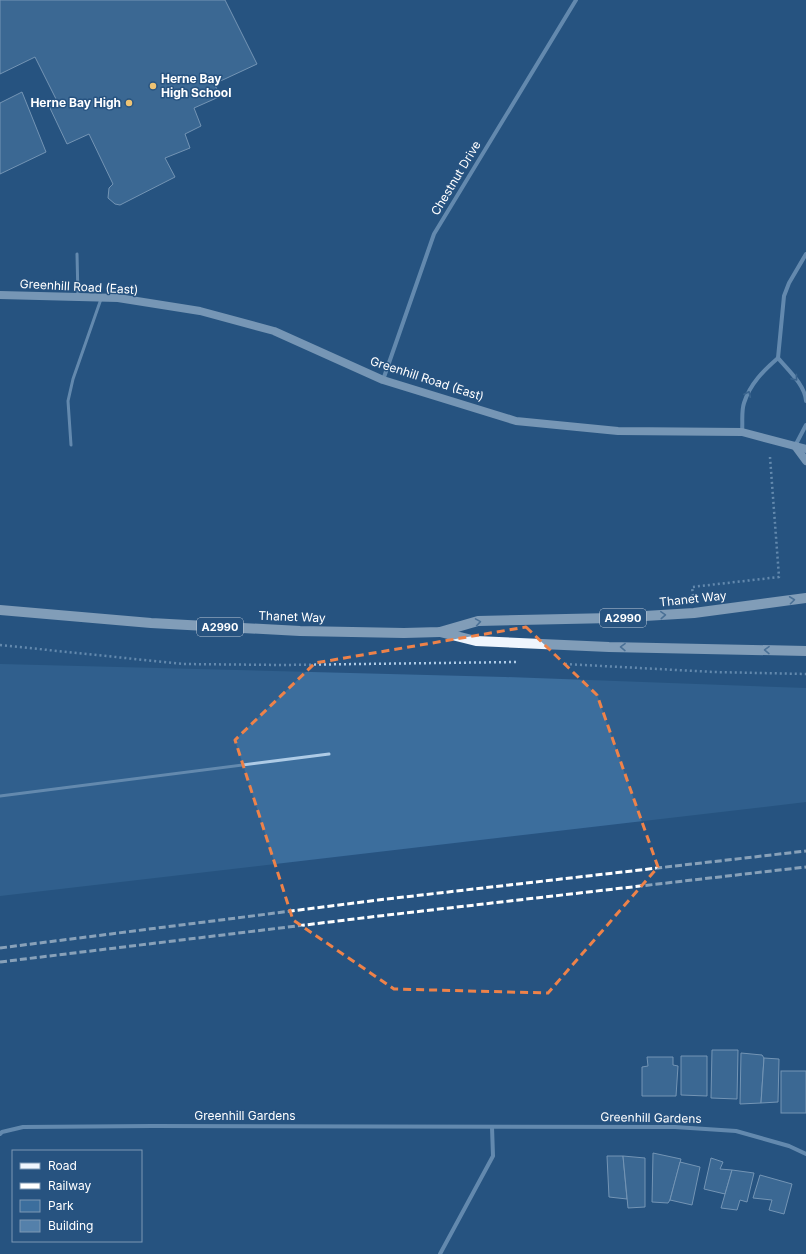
<svg xmlns="http://www.w3.org/2000/svg" width="806" height="1254" font-family="Inter,sans-serif">
<style>
.green{fill:#3c6e9d}
.building{fill:#5480aa;stroke:#d1e3f5}
.lines{fill:none;stroke-linecap:round;stroke-linejoin:round}
.path{stroke:#aecbe6;stroke-width:2.5;stroke-dasharray:2 3;stroke-linecap:butt}
.lane{stroke:#aecbe6;stroke-width:3}
.street{stroke:#aecbe6;stroke-width:4}
.secondary{stroke:#d7e6f5;stroke-width:8}
.primary{stroke:#eff5fd;stroke-width:10}
.rail{stroke:#fff;stroke-width:3;stroke-dasharray:7 3;stroke-linecap:butt}
.oneway{stroke:#50779f}
.oneway2{stroke:#7794b2}
.marked{fill:none;stroke:#ee8249;stroke-width:3;stroke-dasharray:8 5;stroke-linejoin:round}
.poi-dot{fill:#eec374;stroke:#275380;stroke-width:1.5}
.labels{text-anchor:middle;stroke-width:3;stroke-linejoin:round;paint-order:stroke}
.shield{fill:#275380;stroke:#becbd9;stroke-width:1}
.shield-label{font-size:11px;font-weight:bold;fill:#fff}
.poi-label{font-size:12px;font-weight:bold;fill:#fff;stroke:#275380;text-anchor:start}
.street-label{font-size:12px;fill:#fff;stroke:#275380}
</style>
<rect width="100%" height="100%" fill="#275380"/>
<polygon class="green" points="0,664 505,677 806,688 806,802 0,896"/>
<g class="building">
<polygon points="0,0 225,0 257,64 214,84 221,96 194,108 201,126 185,134 190,148 165,158 175,177 120,205 115,204 108,198 109,188 113,184 89,134 67,144 49,106 57,101 35,57 0,74"/>
<polygon points="22,92 46,152 0,174 0,103"/>
<polygon points="712,1050 738,1050 737,1099 711,1098"/>
<polygon points="741,1053 762,1055 764,1058 761,1103 740,1104"/>
<polygon points="681,1056 707,1056 707,1096 681,1095"/>
<polygon points="647,1057 673,1057 673,1065 678,1066 676,1096 642,1096 642,1067 648,1066"/>
<polygon points="764,1058 779,1059 778,1102 761,1103"/>
<rect x="781" y="1071" width="25" height="42"/>
<polygon points="653,1153 681,1159 670,1200 668,1203 652,1202"/>
<polygon points="607,1156 623,1156 627,1199 609,1197"/>
<polygon points="623,1156 645,1158 645,1207 628,1208"/>
<polygon points="711,1158 723,1162 720,1169 732,1170 725,1194 704,1189"/>
<polygon points="680,1162 700,1167 692,1205 670,1200"/>
<polygon points="732,1170 754,1173 747,1202 740,1200 737,1210 721,1208"/>
<polygon points="760,1175 792,1184 784,1214 769,1210 772,1200 753,1198"/>
</g>
<g class="lines">
<g class="path">
<polyline points="693,596 692,587 779,577 770,457"/>
<polyline points="0,645 183,664 282,665 518,662"/>
<polyline points="565,664 714,672 806,674"/>
</g>
<g class="lane">
<polyline points="77,254 78,297"/>
<polyline points="71,445 68,401 73,379 101,299"/>
<polyline points="0,796 329,754"/>
</g>
<g class="street">
<path d="M806,254L789,283L784,296L778,358C788,370 805,385 806,401"/>
<polyline points="383,380 434,234 576,0"/>
<path d="M742,432C743,423 741,412 744,403C750,384 763,371 778,358"/>
<polyline points="795,446 806,425"/>
<polyline points="0,1134 2,1132 23,1127 153,1126 675,1127 736,1131 789,1146 806,1154"/>
<polyline points="440,1254 493,1156 492,1127"/>
</g>
<g class="secondary">
<polyline points="0,295 118,298 200,311 274,331 383,380 516,421 618,431 742,432 806,449"/>
<polyline points="795,446 806,461"/>
</g>
<g class="primary">
<polyline points="0,610 151,623 300,631 404,633 440,632 478,621 612,618 694,613 806,598"/>
<polyline points="440,632 476,641 609,647 806,651"/>
</g>
<g class="rail">
<polyline points="0,948 378,900 806,851"/>
<polyline points="0,962 379,916 806,867"/>
</g>
</g>
<defs><path id="oneway-chevron" d="M-2-3.5L2.5 0L-2 3.5" fill="none" stroke-width="1.6" stroke-linecap="round" stroke-linejoin="round"/></defs>
<g class="oneway">
<use href="#oneway-chevron" transform="translate(795 378) rotate(50)"/>
<use href="#oneway-chevron" transform="translate(748 394) rotate(-65)"/>
</g>
<g class="oneway2">
<use href="#oneway-chevron" transform="translate(792 600) rotate(-7)"/>
<use href="#oneway-chevron" transform="translate(663 615) rotate(-4)"/>
<use href="#oneway-chevron" transform="translate(478 622) rotate(-9)"/>
<use href="#oneway-chevron" transform="translate(623 647) rotate(-179)"/>
<use href="#oneway-chevron" transform="translate(767 650) rotate(-179)"/>
</g>
<path d="M0 0H806V1254H0ZM526,627L597,695L658,867L548,993L394,989L293,920L235,740L315,663Z" fill="#275380" fill-opacity=".55" fill-rule="evenodd"/>
<path class="marked" d="M526,627L597,695L658,867L548,993L394,989L293,920L235,740L315,663Z"/>
<g class="poi-dot">
<circle cx="153" cy="86" r="4"/>
<circle cx="129" cy="103" r="4"/>
</g>
<g class="labels">
<g class="shield">
<rect x="600" y="609" width="46" height="18" rx="3"/>
<rect x="197" y="618" width="46" height="18" rx="3"/>
</g>
<g class="shield-label">
<text x="623" y="622">A2990</text>
<text x="220" y="631">A2990</text>
</g>
<g class="poi-label">
<text x="161" y="83">Herne Bay<tspan x="161" dy="14">High School</tspan></text>
<text x="121" y="107" text-anchor="end">Herne Bay High</text>
</g>
<g class="street-label">
<text transform="translate(456 178) rotate(-59)" y="4">Chestnut Drive</text>
<text transform="translate(79 287) rotate(3)" y="4">Greenhill Road (East)</text>
<text transform="translate(427 379) rotate(18)" y="4">Greenhill Road (East)</text>
<text transform="translate(693 599) rotate(-6)" y="4">Thanet Way</text>
<text transform="translate(292 617) rotate(2)" y="4">Thanet Way</text>
<text x="245" y="1120">Greenhill Gardens</text>
<text transform="translate(651 1118) rotate(1)" y="4">Greenhill Gardens</text>
</g>
</g>
<rect x="12" y="1150" width="130" height="92" fill="#275380" stroke="#7d98b3"/>
<rect x="20" y="1163" width="20" height="6" fill="#eff5fd" stroke="#7d98b3"/>
<text x="48" y="1170" font-size="12" fill="#ffffff">Road</text>
<rect x="20" y="1183" width="20" height="6" fill="#ffffff" stroke="#7d98b3"/>
<text x="48" y="1190" font-size="12" fill="#ffffff">Railway</text>
<rect x="20" y="1200" width="20" height="12" fill="#3c6e9d" stroke="#7d98b3"/>
<text x="48" y="1210" font-size="12" fill="#ffffff">Park</text>
<rect x="20" y="1220" width="20" height="12" fill="#5480aa" stroke="#7d98b3"/>
<text x="48" y="1230" font-size="12" fill="#ffffff">Building</text>
</svg>
